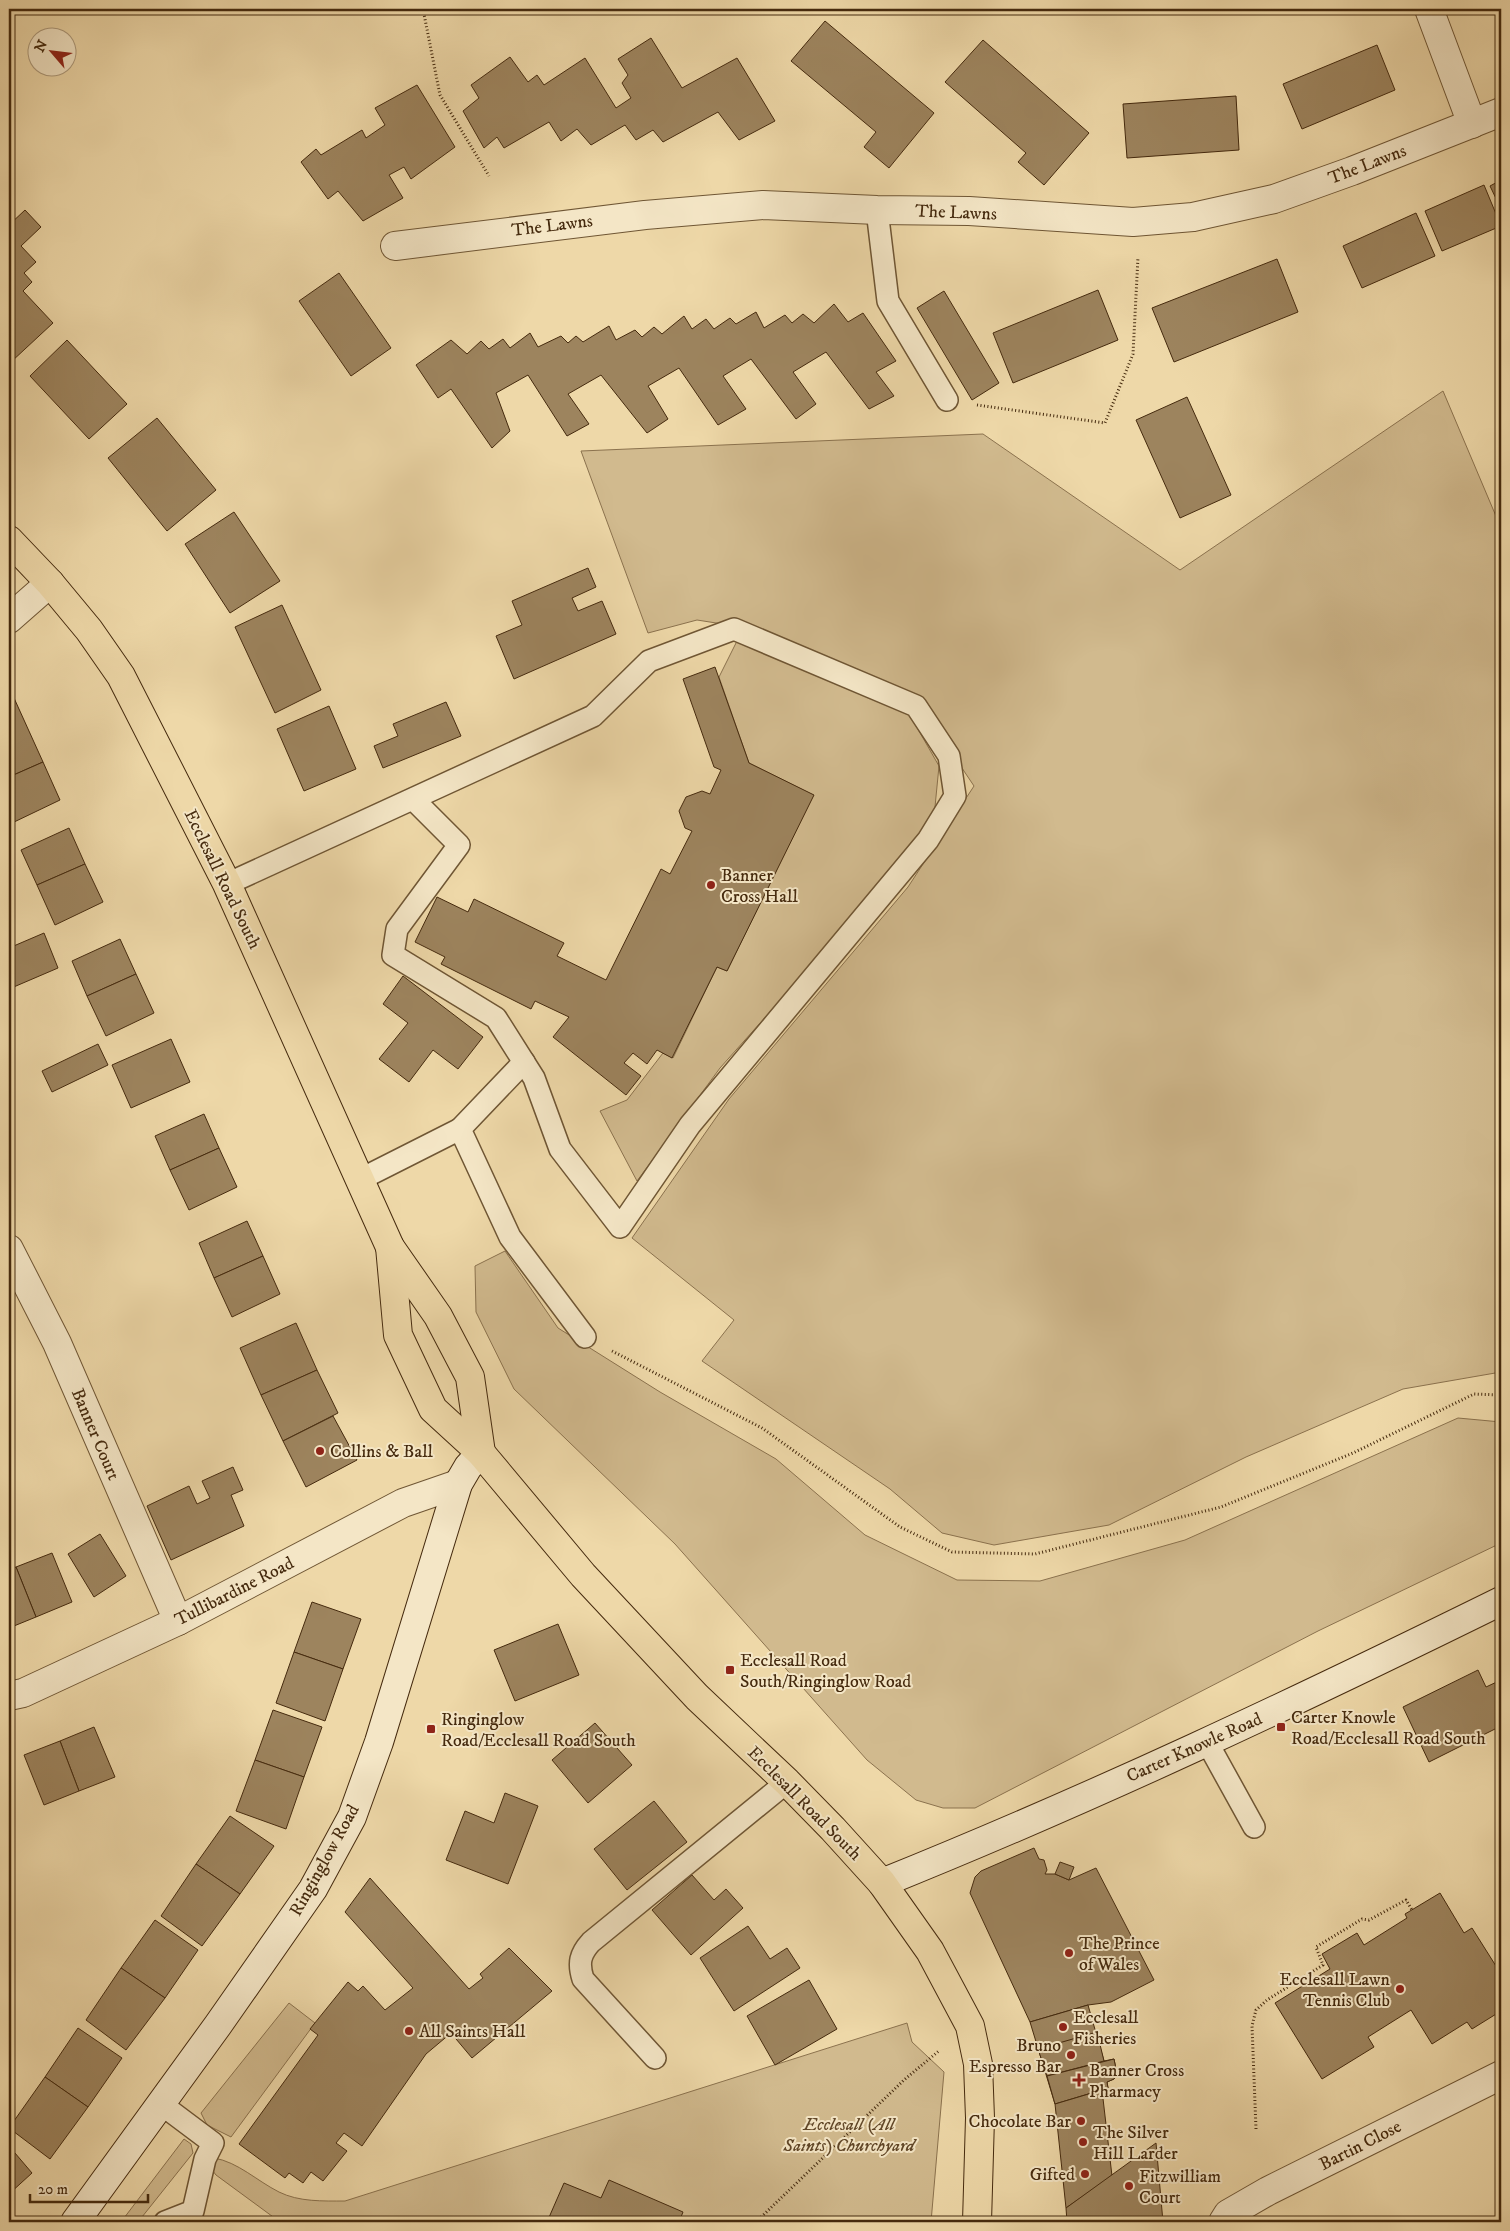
<svg xmlns="http://www.w3.org/2000/svg" width="1510" height="2231" font-family="'IM FELL DW Pica',serif">
<style>
.green{fill:#d1ba8e;stroke:#8b724e}
.building{fill:#9d845e;stroke:#452a0e}
.lines{fill:none;stroke-linecap:round;stroke-linejoin:round}
.lane-casing{stroke:#6f5634;stroke-width:24}
.street-casing{stroke:#6f5634;stroke-width:30}
.secondary-casing{stroke:#452a0e;stroke-width:30}
.primary-casing{stroke:#452a0e;stroke-width:30}
.path{stroke:#452a0e;stroke-width:3;stroke-dasharray:1 2.5;stroke-linecap:butt}
.lane{stroke:#f4e6c6;stroke-width:21}
.street{stroke:#f4e6c6;stroke-width:28}
.secondary{stroke:#f4e6c6;stroke-width:28}
.primary{stroke:#eed8a8;stroke-width:28}
.poi-dot{fill:#8f2418;stroke:#f4e6c6;stroke-width:2}
.labels{text-anchor:middle;stroke-width:4;stroke-linejoin:round;paint-order:stroke}
.street-label{font-size:18px;fill:#452a0e;stroke:#f4e6c6}
.poi-label{font-size:18px;fill:#452a0e;stroke:#f4e6c6;text-anchor:start}
.park-label{font-size:18px;font-style:italic;fill:#614728;stroke:#f4e6c6}
</style>
<rect width="100%" height="100%" fill="#eed8a8"/>
<filter id="stains"><feTurbulence type="fractalNoise" baseFrequency=".004" numOctaves="4"/><feColorMatrix values="0 0 0 0 .2 0 0 0 0 .09 0 0 0 0 .02 0 0 0 .5 -.17"/></filter>
<radialGradient id="worn" r=".72"><stop offset=".6" stop-color="#630" stop-opacity="0"/><stop offset="1" stop-color="#630" stop-opacity=".3"/></radialGradient>
<g class="green">
<polygon points="1443,391 1501,528 1501,1372 1403,1389 1246,1457 1109,1525 994,1545 942,1533 890,1489 702,1361 734,1320 632,1238 729,1099 908,887 974,786 919,704 761,630 697,620 648,633 581,451 983,434 1180,570"/>
<polygon points="739,637 903,703 939,766 934,817 899,867 720,1068 637,1181 600,1111 627,1100 663,1053 673,1058 717,967 727,971 813,795 749,763 719,677"/>
<polygon points="505,1251 558,1328 660,1392 776,1459 865,1535 957,1580 1040,1581 1185,1540 1458,1418 1501,1422 1501,1543 1318,1631 975,1808 943,1808 916,1800 867,1760 675,1544 514,1389 476,1312 475,1266"/>
<polygon points="289,2003 315,2023 231,2137 207,2125 201,2113"/>
<path d="M907,2023L912,2042L944,2072L931,2222H280L216,2175L209,2166L214,2158C238,2162 257,2181 279,2192C299,2202 323,2201 345,2201Z"/>
<polygon points="184,2139 191,2144 193,2153 138,2222 121,2222"/>
</g>
<g class="building">
<polygon points="825,21 934,113 889,168 864,147 876,132 791,61"/>
<polygon points="651,38 682,88 737,58 775,121 739,140 718,112 663,142 653,130 636,140 625,125 591,145 577,129 561,141 549,122 504,148 497,137 484,148 463,111 479,98 471,85 510,57 528,82 537,75 544,85 585,58 616,108 631,98 622,83 628,75 618,59"/>
<polygon points="983,40 1089,133 1044,185 1018,162 1026,153 945,82"/>
<polygon points="1377,45 1395,90 1302,129 1283,84"/>
<polygon points="417,85 455,147 411,179 404,167 389,175 403,198 363,221 338,191 328,199 301,162 316,149 321,155 362,130 366,138 385,125 375,108"/>
<polygon points="1236,96 1239,150 1127,158 1123,104"/>
<polygon points="1501,180 1501,209 1490,186"/>
<polygon points="1484,185 1501,226 1442,251 1425,211"/>
<polygon points="25,210 41,227 21,246 36,262 24,273 32,282 23,291 53,323 11,362 9,360 9,225"/>
<polygon points="1416,213 1435,256 1362,288 1343,246"/>
<polygon points="1277,259 1298,312 1174,362 1152,308"/>
<polygon points="339,273 391,348 351,376 299,301"/>
<polygon points="1098,290 1118,340 1013,383 993,333"/>
<polygon points="944,291 999,383 972,400 917,308"/>
<polygon points="834,304 848,322 863,313 896,361 876,372 894,396 869,409 826,352 793,372 816,404 796,419 751,359 723,376 746,409 718,425 679,368 648,386 668,419 647,433 601,375 568,394 589,424 567,436 528,375 496,393 510,431 492,448 451,389 438,398 416,365 451,340 467,354 481,341 489,349 503,339 510,348 530,333 538,347 561,336 568,343 576,336 583,342 609,326 616,340 635,330 642,337 654,327 662,334 684,316 692,329 706,319 714,329 730,318 736,324 756,312 764,328 785,315 792,323 803,314 814,323"/>
<polygon points="67,340 127,404 89,439 30,376"/>
<polygon points="1187,397 1231,495 1180,518 1136,420"/>
<polygon points="157,418 216,490 167,531 108,458"/>
<polygon points="234,512 280,581 230,613 185,544"/>
<polygon points="588,568 596,587 572,598 578,611 602,601 616,634 514,679 496,636 522,625 512,601"/>
<polygon points="282,605 321,690 275,713 235,627"/>
<polygon points="715,667 749,763 814,795 727,971 717,967 672,1058 657,1050 647,1064 633,1053 624,1063 641,1076 626,1095 553,1037 569,1017 535,1001 531,1009 441,964 445,957 415,942 437,897 468,912 474,899 564,943 557,956 606,980 661,869 670,874 692,831 685,828 679,811 686,797 702,791 710,794 721,770 714,767 683,679"/>
<polygon points="14,698 43,762 9,777 9,703"/>
<polygon points="446,702 461,736 383,768 374,746 398,736 393,724"/>
<polygon points="329,706 356,769 304,791 277,729"/>
<polygon points="43,762 60,800 12,823 9,816 9,777"/>
<polygon points="69,828 85,864 37,885 21,850"/>
<polygon points="85,864 103,902 55,925 37,885"/>
<polygon points="44,933 58,968 9,989 9,948"/>
<polygon points="120,939 136,974 87,996 72,961"/>
<polygon points="136,974 154,1013 106,1036 87,996"/>
<polygon points="403,976 483,1037 458,1069 433,1050 409,1082 379,1059 408,1023 383,1004"/>
<polygon points="171,1039 190,1082 131,1108 112,1065"/>
<polygon points="98,1044 108,1065 52,1092 42,1071"/>
<polygon points="204,1114 219,1148 170,1170 155,1136"/>
<polygon points="219,1148 237,1187 189,1210 170,1170"/>
<polygon points="247,1221 263,1256 214,1278 199,1243"/>
<polygon points="263,1256 280,1294 232,1317 214,1278"/>
<polygon points="296,1323 317,1370 261,1395 240,1348"/>
<polygon points="317,1370 338,1413 283,1441 261,1395"/>
<polygon points="333,1416 357,1460 306,1487 283,1441"/>
<polygon points="233,1467 243,1490 231,1495 244,1526 171,1560 147,1506 189,1486 197,1504 210,1498 202,1481"/>
<polygon points="100,1534 126,1576 94,1597 68,1554"/>
<polygon points="52,1553 72,1602 36,1617 16,1567"/>
<polygon points="16,1567 36,1617 9,1628 9,1570"/>
<polygon points="312,1602 361,1619 343,1669 294,1652"/>
<polygon points="558,1624 579,1675 515,1701 494,1650"/>
<polygon points="294,1652 343,1669 325,1721 276,1703"/>
<polygon points="1478,1670 1486,1687 1501,1680 1501,1726 1429,1762 1403,1707"/>
<polygon points="273,1710 322,1727 304,1777 255,1760"/>
<polygon points="595,1723 632,1765 588,1803 552,1760"/>
<polygon points="94,1727 115,1777 79,1791 60,1741"/>
<polygon points="60,1741 79,1791 44,1805 24,1755"/>
<polygon points="255,1760 304,1777 286,1829 236,1811"/>
<polygon points="505,1793 538,1806 508,1884 446,1860 465,1811 494,1823"/>
<polygon points="654,1801 687,1842 627,1890 594,1849"/>
<polygon points="230,1816 274,1846 240,1894 196,1864"/>
<polygon points="1034,1848 1039,1859 1044,1860 1047,1870 1045,1874 1055,1874 1069,1880 1096,1868 1154,1980 1111,2002 1088,2005 1030,2022 970,1893 975,1877 981,1871"/>
<polygon points="1060,1862 1074,1867 1069,1880 1055,1874"/>
<polygon points="196,1864 240,1894 202,1946 161,1916"/>
<polygon points="692,1875 714,1900 726,1889 743,1908 691,1955 652,1910"/>
<polygon points="370,1878 469,1989 483,1978 480,1974 509,1948 552,1991 472,2058 451,2033 426,2054 362,2146 344,2133 336,2143 347,2151 323,2181 311,2172 303,2183 289,2173 285,2178 239,2144 318,2035 310,2029 348,1982 358,1991 363,1986 385,2010 413,1988 345,1912"/>
<polygon points="1440,1893 1464,1933 1472,1928 1501,1974 1501,2011 1472,2029 1467,2022 1432,2044 1411,2010 1368,2037 1374,2047 1322,2079 1275,2003 1330,1969 1322,1954 1357,1933 1364,1945 1407,1918 1405,1914"/>
<polygon points="155,1920 198,1950 165,1998 121,1968"/>
<polygon points="748,1926 770,1959 787,1948 800,1968 734,2011 700,1958"/>
<polygon points="121,1968 165,1998 126,2050 86,2020"/>
<polygon points="809,1980 837,2029 775,2065 747,2016"/>
<polygon points="1088,2005 1104,2061 1114,2059 1117,2074 1114,2079 1107,2082 1108,2088 1055,2104 1030,2022"/>
<polygon points="78,2028 122,2058 88,2107 45,2077"/>
<polygon points="1097,2032 1104,2061 1047,2076 1038,2049"/>
<polygon points="1114,2059 1117,2074 1114,2079 1107,2082 1108,2088 1055,2104 1047,2076"/>
<polygon points="45,2077 88,2107 50,2159 9,2128"/>
<polygon points="1102,2090 1112,2176 1066,2208 1055,2104"/>
<polygon points="1156,2143 1163,2222 1067,2222 1066,2208"/>
<polygon points="9,2146 32,2173 9,2194"/>
<polygon points="609,2180 683,2212 679,2222 547,2222 564,2183 601,2198"/>
</g>
<g class="lines">
<defs>
<g id="lane">
<polyline points="877,210 888,301 947,400"/>
<polyline points="227,884 593,716 649,661 734,629 916,706 949,756 955,796 928,840 690,1125 620,1227 560,1149 534,1078 496,1018 393,955 397,929 459,845 413,799"/>
<polyline points="524,1062 460,1129 510,1237 585,1337"/>
<polyline points="361,1179 460,1129"/>
<polyline points="1207,1742 1254,1827"/>
<path d="M655,2058L583,1979C578,1963 580,1954 591,1942L787,1782"/>
<polyline points="161,2104 213,2143 205,2159 193,2211 165,2222"/>
</g>
<g id="street">
<polyline points="1429,9 1472,124"/>
<polyline points="395,246 645,215 763,205 877,210 969,211 1133,222 1193,217 1274,199 1352,171 1501,112"/>
<polyline points="9,619 50,583"/>
<polyline points="9,1249 57,1343 178,1621"/>
<polyline points="9,1696 23,1693 178,1621 403,1503 458,1484"/>
<polyline points="1223,2222 1228,2214 1268,2191 1501,2075"/>
</g>
<g id="secondary">
<path d="M882,1883C1093,1798 1298,1701 1501,1601"/>
<polyline points="75,2222 218,2025 313,1889 352,1817 379,1742 458,1484 468,1467 481,1453"/>
</g>
<g id="primary">
<polyline points="9,540 50,583 89,630 121,676 227,884 390,1247 438,1316 470,1377 481,1453"/>
<polyline points="390,1247 398,1335 433,1409 481,1453 583,1575 697,1697 787,1782 833,1829 882,1883 930,1951 970,2026 978,2064 980,2118 977,2222"/>
</g>
</defs>
<use href="#lane" class="lane-casing"/>
<use href="#street" class="street-casing"/>
<use href="#secondary" class="secondary-casing"/>
<use href="#primary" class="primary-casing"/>
<g class="path">
<polyline points="423,9 440,95 489,176"/>
<polyline points="977,405 1105,423 1133,354 1138,257"/>
<polyline points="612,1351 762,1428 900,1527 952,1552 1035,1554 1221,1507 1353,1453 1474,1394 1501,1395"/>
<polyline points="1256,2129 1252,2026 1256,2010 1267,2000 1323,1965 1316,1947 1362,1919 1369,1920 1406,1900 1412,1910"/>
<polyline points="756,2222 904,2080 940,2050"/>
</g>
<use href="#lane" class="lane"/>
<use href="#street" class="street"/>
<use href="#secondary" class="secondary"/>
<use href="#primary" class="primary"/>
</g>
<g class="poi-dot">
<circle cx="711" cy="885" r="5"/>
<circle cx="320" cy="1451" r="5"/>
<rect x="725" y="1665" width="10" height="10" rx="2.5"/>
<rect x="1276" y="1722" width="10" height="10" rx="2.5"/>
<rect x="426" y="1724" width="10" height="10" rx="2.5"/>
<circle cx="1069" cy="1953" r="5"/>
<circle cx="1400" cy="1989" r="5"/>
<circle cx="1063" cy="2027" r="5"/>
<circle cx="409" cy="2031" r="5"/>
<circle cx="1071" cy="2055" r="5"/>
<path d="M1076.5 2072.5h5v5h5v5h-5v5h-5v-5h-5v-5h5z"/>
<circle cx="1081" cy="2121" r="5"/>
<circle cx="1083" cy="2142" r="5"/>
<circle cx="1085" cy="2174" r="5"/>
<circle cx="1129" cy="2186" r="5"/>
</g>
<g class="labels">
<g class="street-label">
<text transform="translate(1367 164) rotate(-21)" y="6">The Lawns</text>
<text transform="translate(956 212) rotate(2)" y="6">The Lawns</text>
<text transform="translate(552 225) rotate(-7)" y="6">The Lawns</text>
<text transform="translate(223 879) rotate(64)" y="6">Ecclesall Road South</text>
<text transform="translate(96 1434) rotate(67)" y="6">Banner Court</text>
<text transform="translate(234 1591) rotate(-27)" y="6">Tullibardine Road</text>
<text transform="translate(1194 1747) rotate(-24)" y="6">Carter Knowle Road</text>
<text transform="translate(805 1803) rotate(45)" y="6">Ecclesall Road South</text>
<text transform="translate(324 1860) rotate(-61)" y="6">Ringinglow Road</text>
<text transform="translate(1360 2145) rotate(-27)" y="6">Bartin Close</text>
</g>
<g class="poi-label">
<text x="721" y="881">Banner<tspan x="721" dy="21">Cross Hall</tspan></text>
<text x="330" y="1457">Collins &amp; Ball</text>
<text x="740" y="1666">Ecclesall Road<tspan x="740" dy="21">South/Ringinglow Road</tspan></text>
<text x="1291" y="1723">Carter Knowle<tspan x="1291" dy="21">Road/Ecclesall Road South</tspan></text>
<text x="441" y="1725">Ringinglow<tspan x="441" dy="21">Road/Ecclesall Road South</tspan></text>
<text x="1079" y="1949">The Prince<tspan x="1079" dy="21">of Wales</tspan></text>
<text x="1390" y="1985" text-anchor="end">Ecclesall Lawn<tspan x="1390" dy="21">Tennis Club</tspan></text>
<text x="1073" y="2023">Ecclesall<tspan x="1073" dy="21">Fisheries</tspan></text>
<text x="419" y="2037">All Saints Hall</text>
<text x="1061" y="2051" text-anchor="end">Bruno<tspan x="1061" dy="21">Espresso Bar</tspan></text>
<text x="1089" y="2076">Banner Cross<tspan x="1089" dy="21">Pharmacy</tspan></text>
<text x="1071" y="2127" text-anchor="end">Chocolate Bar</text>
<text x="1093" y="2138">The Silver<tspan x="1093" dy="21">Hill Larder</tspan></text>
<text x="1075" y="2180" text-anchor="end">Gifted</text>
<text x="1139" y="2182">Fitzwilliam<tspan x="1139" dy="21">Court</tspan></text>
</g>
<g class="park-label">
<text x="849" y="2130">Ecclesall (All<tspan x="849" dy="21">Saints) Churchyard</tspan></text>
</g>
</g>
<rect width="1510" height="2231" fill="none" stroke="#eed8a8" stroke-width="30"/>
<rect x="10" y="10" width="1490" height="2211" fill="none" stroke="#452a0e" stroke-width="2.5"/>
<rect x="15" y="15" width="1480" height="2201" fill="none" stroke="#452a0e"/>
<g transform="translate(52 52) rotate(298)"><circle r="24" fill="#f4e6c6" stroke="#ae9b7c"/>
<path d="M0-4L9 19L0 12L-9 19Z" fill="#8f2418"/>
<text y="-8" font-size="14" font-weight="bold" text-anchor="middle" fill="#452a0e">N</text>
</g>
<path d="M30 2194v8h118v-8" fill="none" stroke="#452a0e" stroke-width="2.5"/>
<text x="38" y="2194" font-size="15" fill="#452a0e" stroke="#f4e6c6" stroke-width="4" paint-order="stroke">20 m</text>
<rect width="100%" height="100%" filter="url(#stains)"/>
<rect width="100%" height="100%" fill="url(#worn)"/>
</svg>
